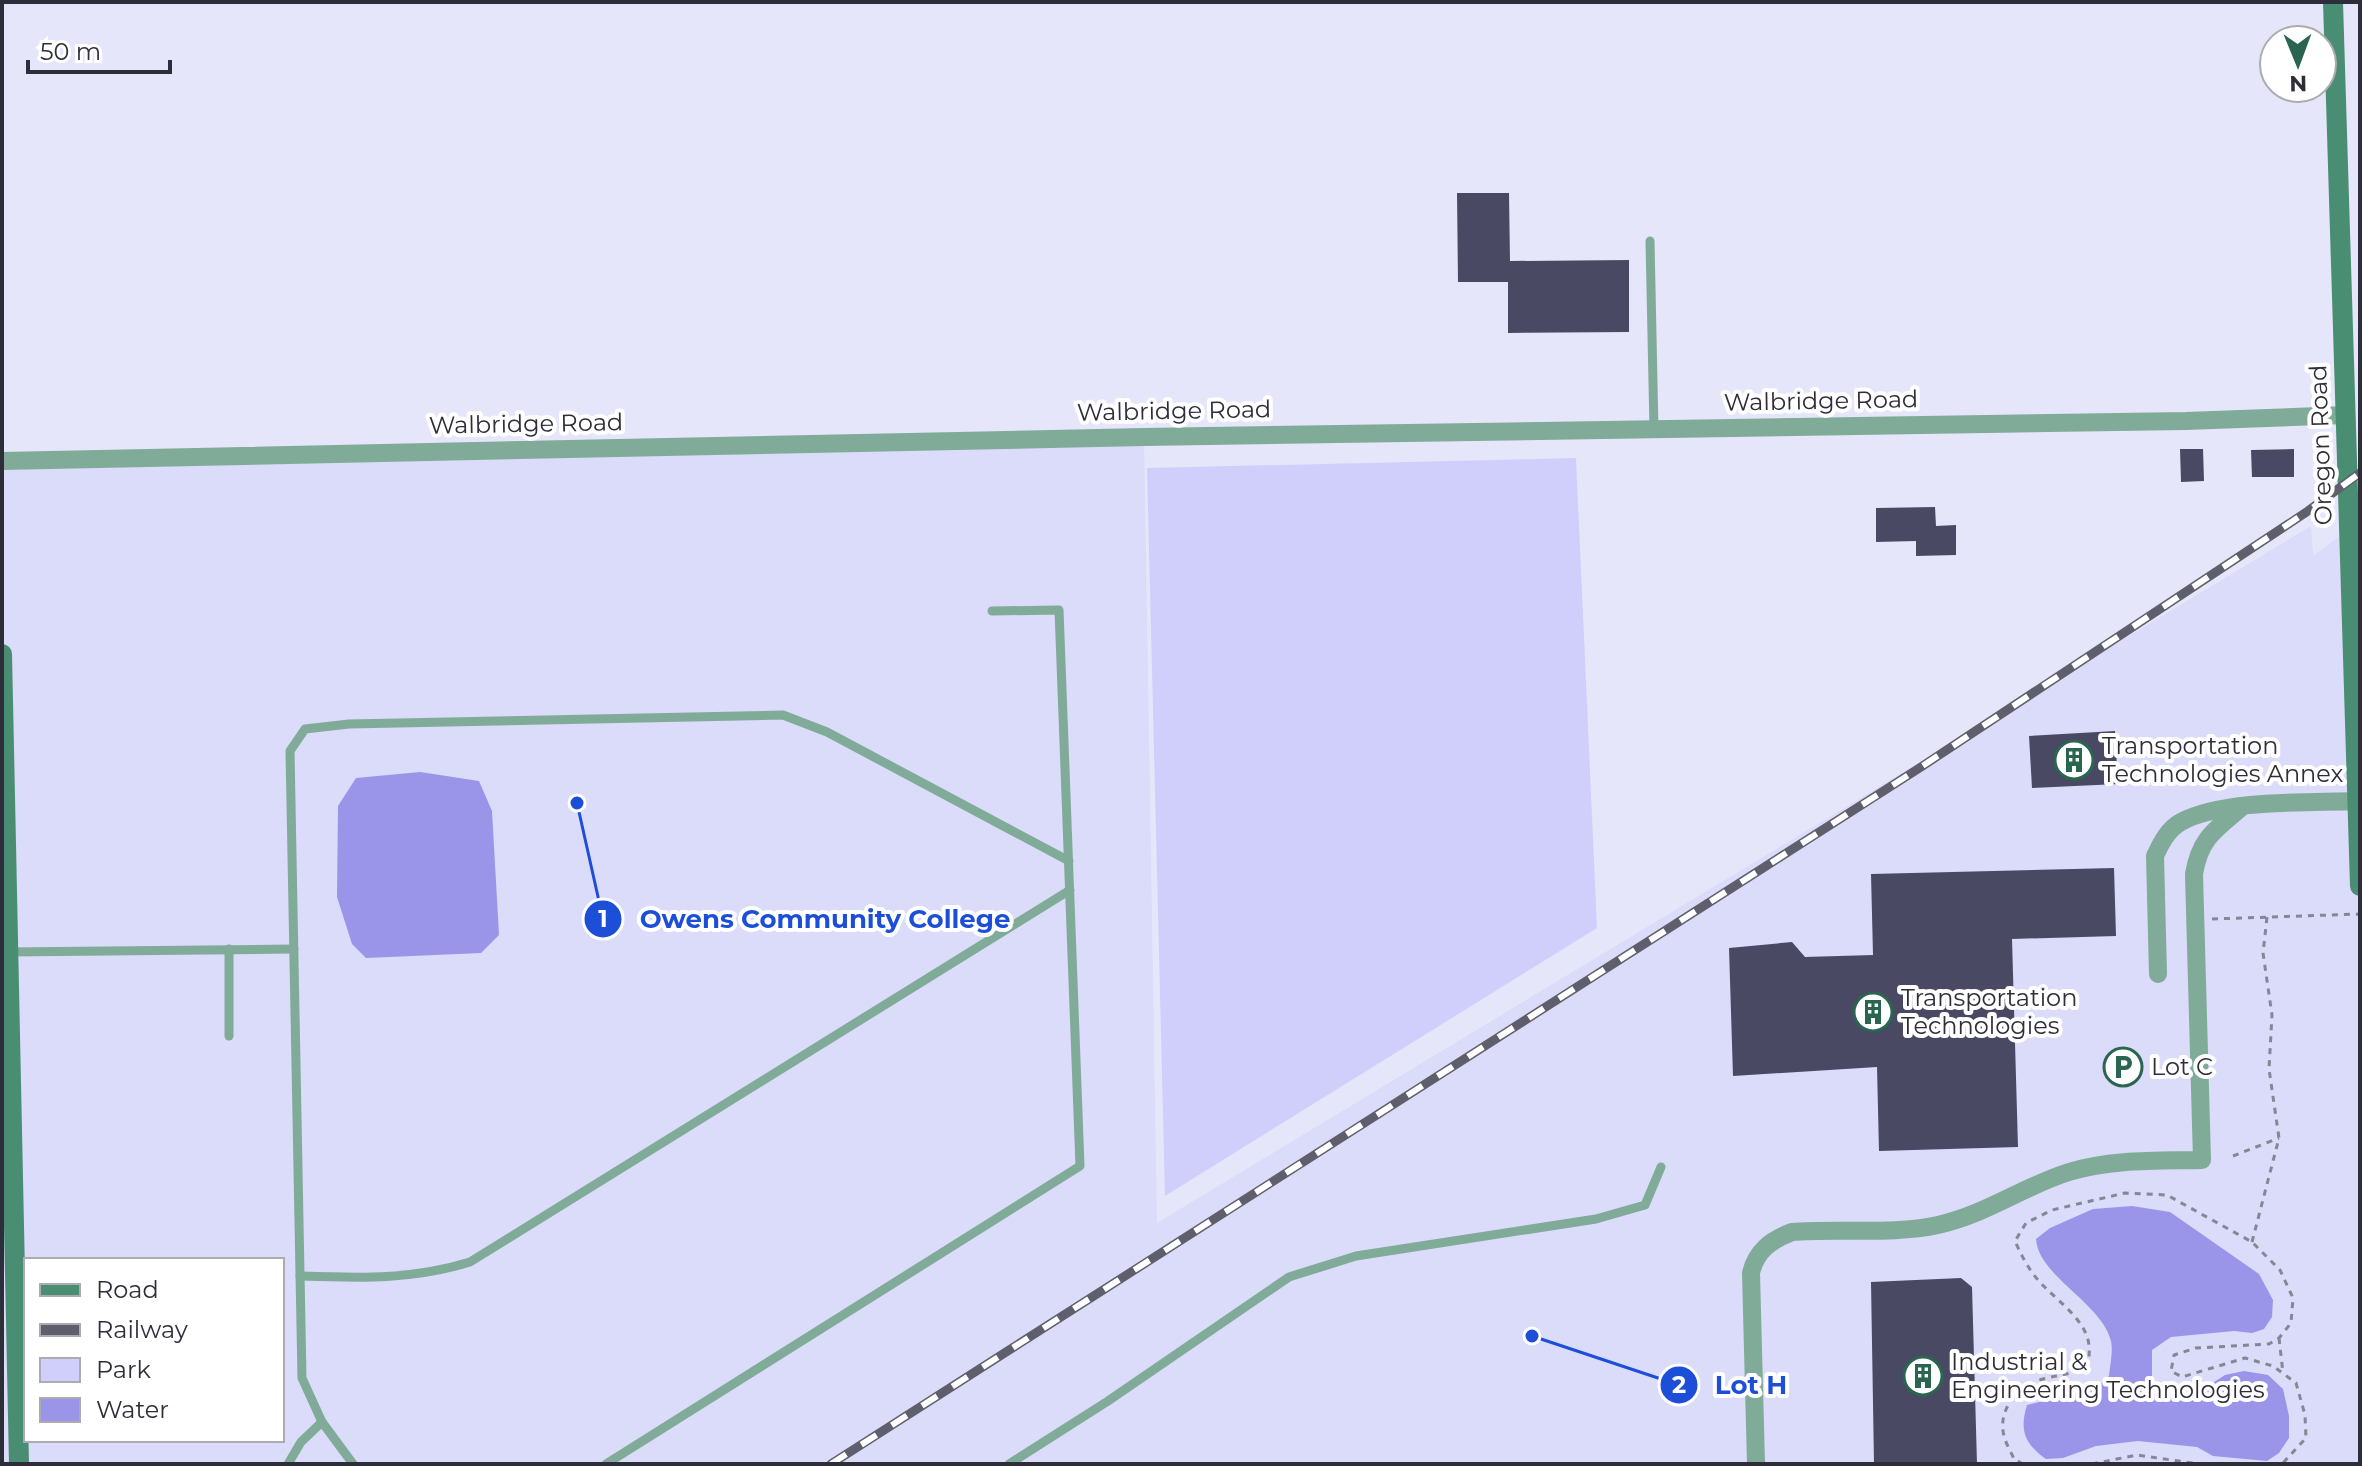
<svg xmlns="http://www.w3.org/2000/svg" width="2362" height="1466" font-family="Montserrat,sans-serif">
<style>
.built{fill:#dbdbfa;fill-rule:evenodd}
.green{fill:#d0cffc}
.water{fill:#9a95e8}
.building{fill:#4a4964}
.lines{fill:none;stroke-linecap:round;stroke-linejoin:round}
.path{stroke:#868696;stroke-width:3;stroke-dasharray:6 6;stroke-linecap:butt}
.lane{stroke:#80ab98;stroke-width:9}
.street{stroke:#80ab98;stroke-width:18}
.secondary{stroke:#498d72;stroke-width:20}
.rail-casing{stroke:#5e5e6c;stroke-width:9}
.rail{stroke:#fff;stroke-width:6;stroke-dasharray:18;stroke-linecap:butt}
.labels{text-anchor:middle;stroke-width:8;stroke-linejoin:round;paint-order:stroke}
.street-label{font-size:24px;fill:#2e2e3a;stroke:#fff}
.poi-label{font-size:24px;fill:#2e2e3a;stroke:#fff;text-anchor:start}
.leader{fill:none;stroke:#1d4ed8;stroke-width:3}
.callout-dot{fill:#1d4ed8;stroke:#fff;stroke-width:3}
.mark-label{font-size:24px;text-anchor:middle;font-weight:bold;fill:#fff}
.callout-label{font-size:26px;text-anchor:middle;font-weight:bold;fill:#1d4ed8;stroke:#fff;stroke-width:8;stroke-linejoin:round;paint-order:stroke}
</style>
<rect width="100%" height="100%" fill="#e6e6fa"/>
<path class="built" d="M1144,437L1157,1223L2311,526L2313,556L2360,521V1464H2V461ZM26,1260H282V1440H26Z"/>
<polygon class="green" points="1576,458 1597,928 1165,1196 1147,468"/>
<g class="water">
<polygon points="420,772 479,781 492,811 499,935 481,953 366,958 352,944 337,897 338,806 356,778"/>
<path d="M2132,1206L2170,1212L2259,1274L2273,1300L2272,1317L2264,1329L2252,1333L2234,1331L2171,1337L2152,1350V1380L2163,1390L2183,1394L2208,1386L2225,1375L2244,1371L2268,1375L2283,1389L2289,1416V1438L2279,1453L2267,1461L2213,1456L2197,1447L2138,1441L2096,1446L2063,1458L2046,1459C2025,1444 2019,1431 2027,1405L2096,1388L2109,1376C2110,1365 2114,1348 2110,1338C2099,1302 2038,1275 2036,1239L2050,1228L2093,1209Z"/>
</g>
<g class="building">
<polygon points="1457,193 1509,193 1510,261 1629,260 1629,332 1508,333 1508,282 1458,282"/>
<polygon points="2180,449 2203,449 2204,481 2181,482"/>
<polygon points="2294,449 2294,477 2252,477 2251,450"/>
<polygon points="1935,507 1936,526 1956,525 1956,555 1916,556 1916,541 1876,542 1876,508"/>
<polygon points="2115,731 2118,784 2032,788 2029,736"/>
<polygon points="2114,868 2116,936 2012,939 2018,1147 1879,1151 1877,1067 1733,1076 1729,948 1792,942 1805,957 1873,955 1871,874"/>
<polygon points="1961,1278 1972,1287 1977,1464 1874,1464 1871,1282"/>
</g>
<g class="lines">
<g class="path">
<polyline points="2212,919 2360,914"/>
<polyline points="2233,1156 2279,1138"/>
<polyline points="2252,1242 2279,1138 2269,1069 2272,1015 2263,953 2267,917"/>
<polyline points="2279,1338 2283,1373"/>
<path d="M2023,1464L2014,1459C2011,1452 2006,1444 2004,1436C1997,1408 2019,1386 2043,1379C2058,1375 2072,1374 2086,1368C2101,1327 2062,1307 2038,1280C2028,1268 2021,1255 2015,1241L2026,1223L2052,1210L2125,1193L2167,1195L2252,1242L2280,1270L2293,1298L2291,1323L2279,1338L2269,1344L2196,1348L2174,1355L2171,1371L2182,1377L2245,1358L2273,1366L2296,1383L2305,1415L2306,1438L2282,1464"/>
<polyline points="2092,1464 2137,1455 2199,1464"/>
</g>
<g class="lane">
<polyline points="1650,241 1654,430"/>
<polyline points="229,949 229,1036"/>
<polyline points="8,952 294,949"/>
<path d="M300,1276C360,1278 412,1280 470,1262L1070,890"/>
<polyline points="288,1464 301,1442 322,1422"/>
<polyline points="353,1464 322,1422 302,1378 290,751 305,729 349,724 783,715 827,732 1069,861"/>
<polyline points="606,1464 1080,1166 1059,610 992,611"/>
<polyline points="1009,1464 1108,1401 1289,1277 1356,1256 1596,1219 1645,1205 1661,1167"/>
</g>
<g class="street">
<polyline points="2,461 1144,437 2186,421 2346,415"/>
<path d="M2158,974L2155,856C2161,843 2168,829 2181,822C2223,799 2309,803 2357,801"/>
<path d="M1756,1464L1751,1273C1756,1251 1771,1240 1792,1232C1839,1228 1893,1235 1938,1225C1987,1214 2024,1186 2069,1172C2112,1159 2158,1161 2202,1160L2194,874C2200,838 2215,830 2242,807"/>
</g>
<g class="secondary">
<polyline points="2333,2 2360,886"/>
<polyline points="2,654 19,1464"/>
</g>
<defs>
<polyline id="rail" points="831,1464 1921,767 2308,511 2360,473"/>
</defs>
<use href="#rail" class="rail-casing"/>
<use href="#rail" class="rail"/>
</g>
<defs>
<symbol id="building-ring" viewBox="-11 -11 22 22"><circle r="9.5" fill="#fff" stroke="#2a654f" stroke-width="1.5"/><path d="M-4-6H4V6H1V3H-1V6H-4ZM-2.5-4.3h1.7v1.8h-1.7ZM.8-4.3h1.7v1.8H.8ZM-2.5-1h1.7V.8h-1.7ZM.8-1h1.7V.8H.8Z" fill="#2a654f"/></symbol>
<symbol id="parking-ring" viewBox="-11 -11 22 22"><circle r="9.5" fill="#fff" stroke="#2a654f" stroke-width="1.5"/><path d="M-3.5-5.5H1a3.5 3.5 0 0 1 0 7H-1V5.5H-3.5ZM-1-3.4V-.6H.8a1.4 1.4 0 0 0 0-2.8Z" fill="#2a654f"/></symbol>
</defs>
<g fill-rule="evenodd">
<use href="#building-ring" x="2052" y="738" width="44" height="44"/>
<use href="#building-ring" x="1851" y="990" width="44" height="44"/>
<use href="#parking-ring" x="2101" y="1045" width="44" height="44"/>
<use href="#building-ring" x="1901" y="1354" width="44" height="44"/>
</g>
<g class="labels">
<g class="street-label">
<text transform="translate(1821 401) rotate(-1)" y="8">Walbridge Road</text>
<text transform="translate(1174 411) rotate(-1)" y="8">Walbridge Road</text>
<text transform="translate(526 424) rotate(-1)" y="8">Walbridge Road</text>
<text transform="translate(2321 445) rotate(-92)" y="8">Oregon Road</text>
</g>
<g class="poi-label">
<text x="2102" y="754">Transportation<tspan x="2102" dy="28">Technologies Annex</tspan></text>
<text x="1901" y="1006">Transportation<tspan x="1901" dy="28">Technologies</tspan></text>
<text x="2151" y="1075">Lot C</text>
<text x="1951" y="1370">Industrial &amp;<tspan x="1951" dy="28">Engineering Technologies</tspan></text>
</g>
</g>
<path class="leader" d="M577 803L603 919M1532 1336L1679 1385"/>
<g class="callout-dot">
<circle cx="577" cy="803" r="8"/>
<circle cx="1532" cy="1336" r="8"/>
<circle cx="603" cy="919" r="20"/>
<circle cx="1679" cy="1385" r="20"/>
</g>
<g class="mark-label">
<text x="603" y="927">1</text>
<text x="1679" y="1393">2</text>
</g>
<g class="callout-label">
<text x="825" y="928">Owens Community College</text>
<text x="1751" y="1394">Lot H</text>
</g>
<rect width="2362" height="1466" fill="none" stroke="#2e2e3a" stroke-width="8"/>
<rect x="24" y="1258" width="260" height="184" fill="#ffffff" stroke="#ababb0" stroke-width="2"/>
<rect x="40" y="1284" width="40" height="12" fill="#498d72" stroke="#ababb0" stroke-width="2"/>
<text x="96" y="1298" font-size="24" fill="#2e2e3a">Road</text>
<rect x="40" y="1324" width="40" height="12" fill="#5e5e6c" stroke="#ababb0" stroke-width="2"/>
<text x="96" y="1338" font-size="24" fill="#2e2e3a">Railway</text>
<rect x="40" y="1358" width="40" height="24" fill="#d0cffc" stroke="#ababb0" stroke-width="2"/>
<text x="96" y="1378" font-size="24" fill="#2e2e3a">Park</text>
<rect x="40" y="1398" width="40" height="24" fill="#9a95e8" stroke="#ababb0" stroke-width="2"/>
<text x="96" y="1418" font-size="24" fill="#2e2e3a">Water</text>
<g transform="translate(2298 64) rotate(179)"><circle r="38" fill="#ffffff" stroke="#ababb0" stroke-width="2"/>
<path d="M0-6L14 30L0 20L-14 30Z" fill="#2a654f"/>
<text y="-12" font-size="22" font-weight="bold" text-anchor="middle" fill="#2e2e3a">N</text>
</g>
<path d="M28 60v12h142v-12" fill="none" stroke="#2e2e3a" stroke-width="4"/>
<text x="40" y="60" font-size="24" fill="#2e2e3a" stroke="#ffffff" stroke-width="6" paint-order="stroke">50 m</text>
</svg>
